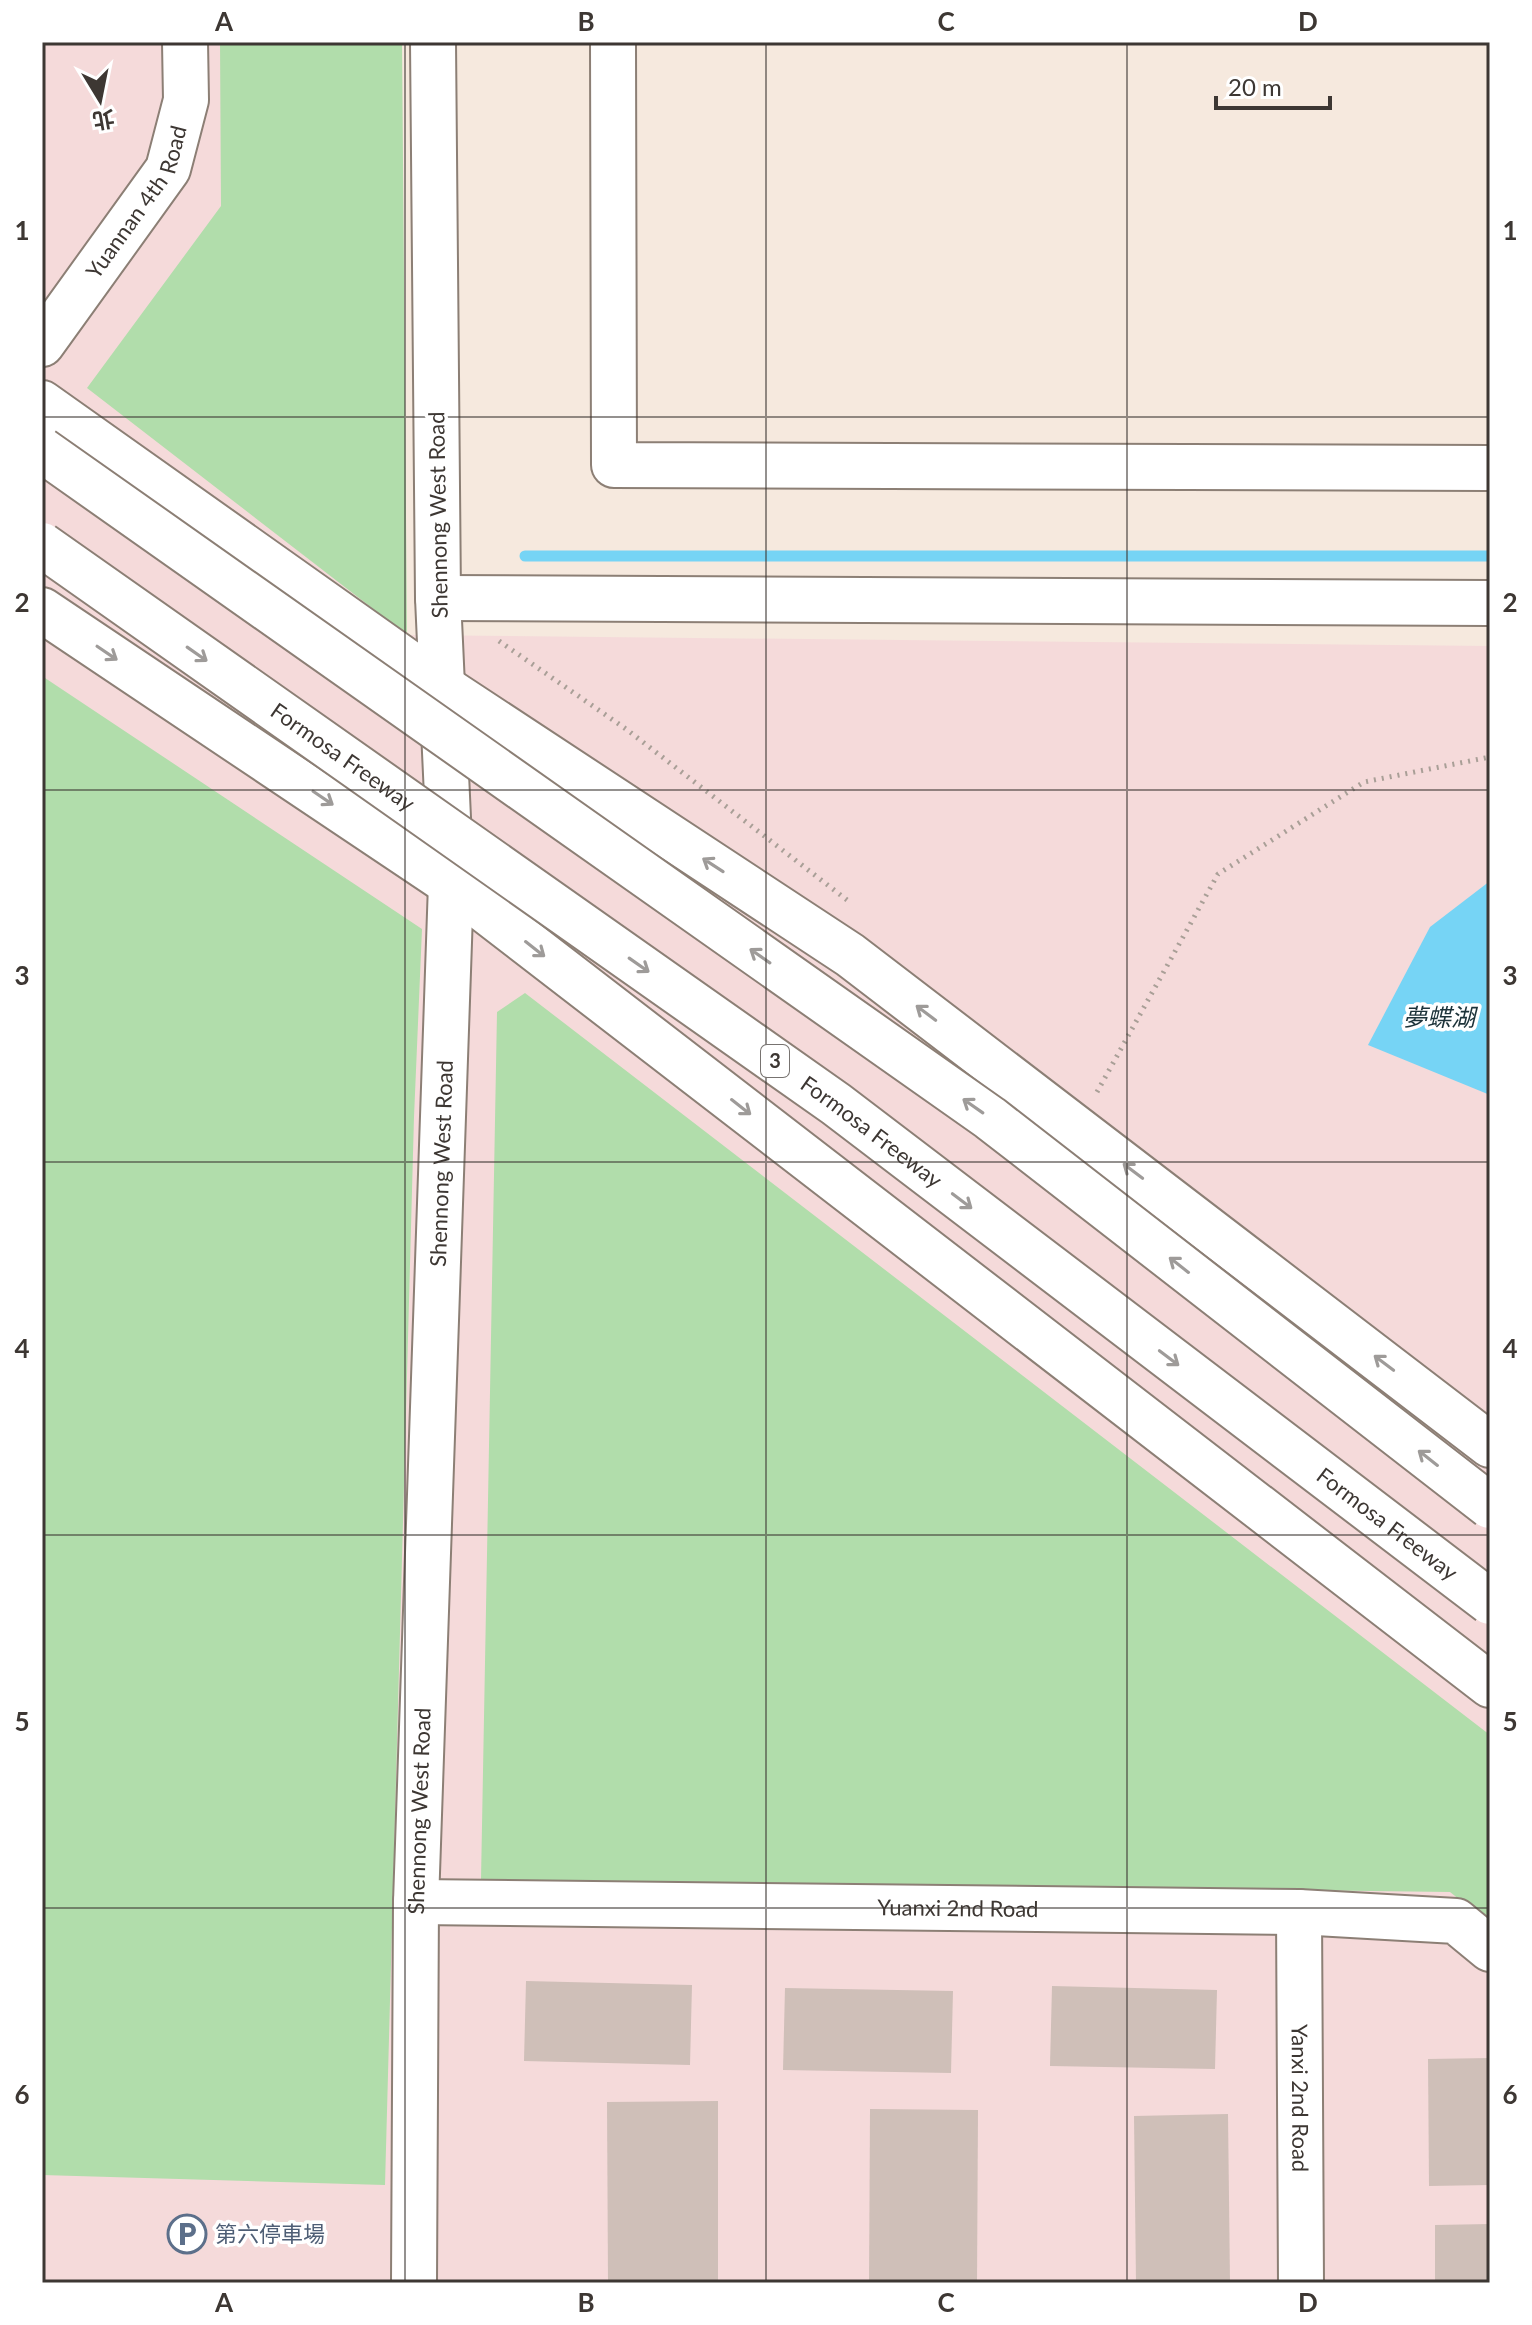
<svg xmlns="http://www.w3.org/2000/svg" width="1532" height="2325" font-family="Lato,'Noto Sans TC',sans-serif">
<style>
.industrial{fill:#f5dada}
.green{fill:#b1ddab}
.water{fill:#76d4f5}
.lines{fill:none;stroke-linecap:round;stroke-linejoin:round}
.stream{stroke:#76d4f5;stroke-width:11}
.building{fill:#cfbfb8}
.minor-casing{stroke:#8c7f75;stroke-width:48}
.major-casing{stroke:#8c7f75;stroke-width:48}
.path{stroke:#a99f97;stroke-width:5;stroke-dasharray:2 6;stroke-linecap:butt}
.minor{stroke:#fff;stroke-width:44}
.major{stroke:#fff;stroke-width:44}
.highway-bridge-casing{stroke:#8c7f75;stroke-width:48;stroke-linecap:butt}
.highway-bridge{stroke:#fff;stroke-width:44}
.oneway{stroke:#9e9b99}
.grid{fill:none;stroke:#3d3733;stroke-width:2;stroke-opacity:0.55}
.labels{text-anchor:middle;stroke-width:7;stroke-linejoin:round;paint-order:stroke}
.shield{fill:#fff;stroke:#777370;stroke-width:2}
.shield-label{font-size:20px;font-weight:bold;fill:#3d3733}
.street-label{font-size:22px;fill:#3d3733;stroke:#fff}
.service-label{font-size:22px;fill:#4e5e75;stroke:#fff;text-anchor:start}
.water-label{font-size:24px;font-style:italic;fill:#1c3239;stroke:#fff}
.neatline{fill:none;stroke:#3d3733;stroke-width:3}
.grid-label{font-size:26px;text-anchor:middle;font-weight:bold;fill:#3d3733}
</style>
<rect width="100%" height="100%" fill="#f6e9de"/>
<polygon class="industrial" points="42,42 402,42 407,635 1490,646 1490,2283 42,2283"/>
<g class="green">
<polygon points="220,42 402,42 407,635 87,388 221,206"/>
<polygon points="42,676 422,929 414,1117 385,2185 42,2175"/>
<polygon points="525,993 1490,1735 1490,1924 1450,1892 481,1880 497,1012"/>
</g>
<polygon class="water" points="1490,881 1490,1095 1368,1045 1430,927"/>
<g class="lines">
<polyline class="stream" points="525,556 1490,556"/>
</g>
<g class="building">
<polygon points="526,1981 692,1985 690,2065 524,2061"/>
<polygon points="1052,1986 1217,1990 1215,2069 1050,2066"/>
<polygon points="785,1988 953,1991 951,2073 783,2070"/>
<polygon points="1490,2058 1490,2185 1429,2186 1428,2059"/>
<polygon points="718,2101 718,2283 608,2283 607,2102"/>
<polygon points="870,2109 978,2110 977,2283 869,2283"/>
<polygon points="1228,2114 1230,2283 1136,2283 1134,2116"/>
<polygon points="1490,2224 1490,2283 1435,2283 1435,2225"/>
</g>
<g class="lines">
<defs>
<g id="minor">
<polyline points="613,42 614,465 1490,468"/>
<path id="s1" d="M42,344L168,169L186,100L185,42"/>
<polyline points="438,598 1490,603"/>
<path id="s2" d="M416,1902L1299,1912L1456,1921L1490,1949"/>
<path id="s3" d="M1299,1912L1301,2283"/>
<path id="s4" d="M414,2283L416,1902L451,884L438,598L433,42"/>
</g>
<g id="major">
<polyline points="42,403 444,688 850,955 1490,1445"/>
<polyline points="42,610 451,884 1490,1685"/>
</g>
</defs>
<use href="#minor" class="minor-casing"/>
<use href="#major" class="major-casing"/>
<g class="path">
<polyline points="499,641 626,729 847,900"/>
<polyline points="1097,1092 1218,874 1364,782 1490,757"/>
</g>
<use href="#minor" class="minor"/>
<use href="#major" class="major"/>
<defs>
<g id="highway-bridge">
<polyline points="42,450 990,1118 1490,1506"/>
<path id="s5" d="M42,545L836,1104L1490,1602"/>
</g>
</defs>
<use href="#highway-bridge" class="highway-bridge-casing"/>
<use href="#highway-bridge" class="highway-bridge"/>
</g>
<defs><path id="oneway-shaft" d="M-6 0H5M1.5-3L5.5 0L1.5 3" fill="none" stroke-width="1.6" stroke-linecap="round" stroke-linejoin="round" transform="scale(2)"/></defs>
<g class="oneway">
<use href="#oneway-shaft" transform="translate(107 653) rotate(34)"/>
<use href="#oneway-shaft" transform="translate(197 654) rotate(35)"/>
<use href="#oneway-shaft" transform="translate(323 798) rotate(34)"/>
<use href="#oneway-shaft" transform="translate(713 865) rotate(-147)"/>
<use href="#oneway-shaft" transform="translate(535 949) rotate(38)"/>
<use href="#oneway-shaft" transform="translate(760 956) rotate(-145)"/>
<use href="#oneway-shaft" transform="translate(639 965) rotate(35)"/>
<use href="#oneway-shaft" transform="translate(926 1013) rotate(-143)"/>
<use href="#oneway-shaft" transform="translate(973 1106) rotate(-145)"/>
<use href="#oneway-shaft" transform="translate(741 1107) rotate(38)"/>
<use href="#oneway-shaft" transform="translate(1133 1171) rotate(-143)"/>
<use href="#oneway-shaft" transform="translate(962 1201) rotate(37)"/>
<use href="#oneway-shaft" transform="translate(1179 1265) rotate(-142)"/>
<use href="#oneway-shaft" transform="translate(1169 1358) rotate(37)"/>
<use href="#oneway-shaft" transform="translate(1384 1363) rotate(-143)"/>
<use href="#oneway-shaft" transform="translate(1428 1458) rotate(-142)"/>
</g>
<path class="grid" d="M405,42V2283M766,42V2283M1127,42V2283M42,417H1490M42,790H1490M42,1162H1490M42,1535H1490M42,1908H1490"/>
<defs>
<symbol id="parking-ring" viewBox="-11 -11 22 22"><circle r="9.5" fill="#fff" stroke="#5c6f8a" stroke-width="1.5"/><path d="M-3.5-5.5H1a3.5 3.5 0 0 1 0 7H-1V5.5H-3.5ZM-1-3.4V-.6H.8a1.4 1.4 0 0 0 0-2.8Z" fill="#5c6f8a"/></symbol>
</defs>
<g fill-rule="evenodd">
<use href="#parking-ring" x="165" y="2212" width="44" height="44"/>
</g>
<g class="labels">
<rect class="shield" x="761" y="1045" width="28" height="32" rx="6"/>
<g class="shield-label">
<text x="775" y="1068">3</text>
</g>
<g class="street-label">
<text dy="8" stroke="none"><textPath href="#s1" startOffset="172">Yuannan 4th Road</textPath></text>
<text transform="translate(438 515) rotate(-91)" y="8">Shennong West Road</text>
<text dy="8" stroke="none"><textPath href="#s5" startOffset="368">Formosa Freeway</textPath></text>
<text dy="8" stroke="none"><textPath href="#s5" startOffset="1016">Formosa Freeway</textPath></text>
<text dy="8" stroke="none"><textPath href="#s4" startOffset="1120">Shennong West Road</textPath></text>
<text dy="8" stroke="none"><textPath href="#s5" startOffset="1664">Formosa Freeway</textPath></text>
<text dy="8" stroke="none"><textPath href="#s4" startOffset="472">Shennong West Road</textPath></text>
<text dy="8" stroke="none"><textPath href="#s2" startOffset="542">Yuanxi 2nd Road</textPath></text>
<text dy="8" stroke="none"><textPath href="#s3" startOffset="186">Yanxi 2nd Road</textPath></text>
</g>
<g class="service-label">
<text x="215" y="2242">第六停車場</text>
</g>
<g class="water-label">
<text x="1439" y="1026">夢蝶湖</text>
</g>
</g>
<rect width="1532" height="2325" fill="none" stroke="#ffffff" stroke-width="88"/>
<g transform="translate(100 100) rotate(170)" stroke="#ffffff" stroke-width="6" paint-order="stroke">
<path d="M0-6L14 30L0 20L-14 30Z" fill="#3d3733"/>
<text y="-12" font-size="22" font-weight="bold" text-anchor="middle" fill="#3d3733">北</text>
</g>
<path d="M1216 96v12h114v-12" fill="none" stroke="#3d3733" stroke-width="4"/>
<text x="1228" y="96" font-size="24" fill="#3d3733" stroke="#ffffff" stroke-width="6" paint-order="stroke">20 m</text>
<rect x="44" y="44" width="1444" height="2237" class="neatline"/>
<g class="grid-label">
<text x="224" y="31">A</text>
<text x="586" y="31">B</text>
<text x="946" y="31">C</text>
<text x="1308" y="31">D</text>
<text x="22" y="240">1</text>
<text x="1510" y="240">1</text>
<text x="22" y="612">2</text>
<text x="1510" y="612">2</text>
<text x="22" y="985">3</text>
<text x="1510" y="985">3</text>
<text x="22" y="1358">4</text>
<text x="1510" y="1358">4</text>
<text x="22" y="1731">5</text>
<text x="1510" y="1731">5</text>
<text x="22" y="2104">6</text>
<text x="1510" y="2104">6</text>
<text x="224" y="2312">A</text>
<text x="586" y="2312">B</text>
<text x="946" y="2312">C</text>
<text x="1308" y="2312">D</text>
</g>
</svg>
